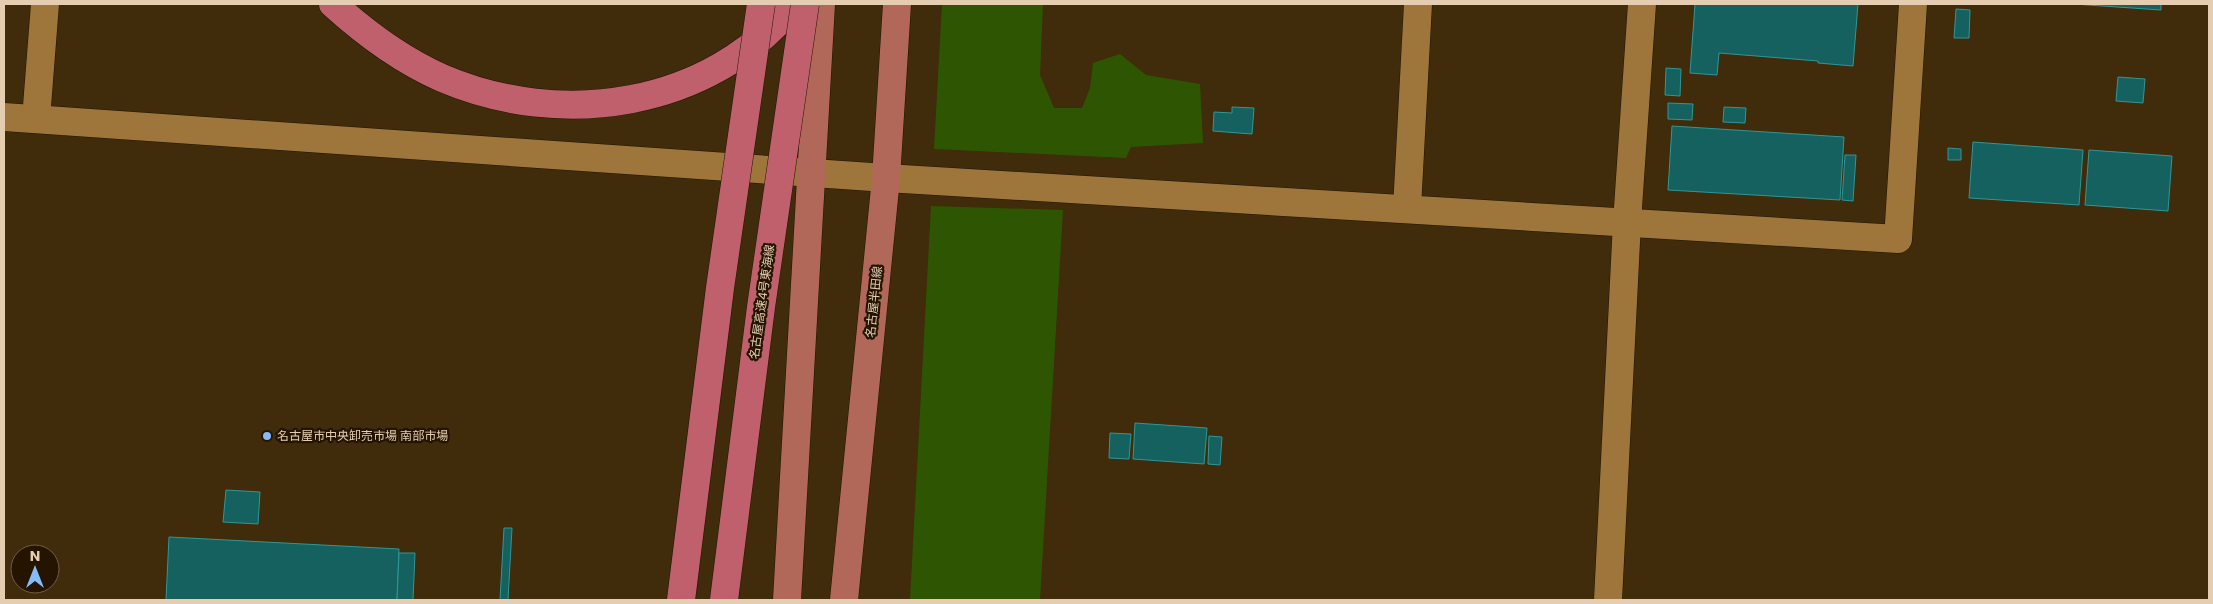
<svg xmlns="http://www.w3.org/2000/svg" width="2213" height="604" font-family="Poppins,'Noto Sans JP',sans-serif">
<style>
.green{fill:#2e5602}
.building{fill:#146160;stroke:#309796}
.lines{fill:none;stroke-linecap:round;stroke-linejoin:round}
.minor-casing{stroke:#221504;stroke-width:29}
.major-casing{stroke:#221504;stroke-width:29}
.highway-casing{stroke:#221504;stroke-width:29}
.minor{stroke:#9e753a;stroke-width:28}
.major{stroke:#b26859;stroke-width:28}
.highway{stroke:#c0606d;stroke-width:28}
.highway-bridge-casing{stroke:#221504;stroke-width:29;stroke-linecap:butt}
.highway-bridge{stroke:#c0606d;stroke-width:28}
.poi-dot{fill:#86bbfb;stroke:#241400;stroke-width:2}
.labels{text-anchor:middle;stroke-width:4.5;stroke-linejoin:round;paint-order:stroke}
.street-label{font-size:12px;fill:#e4cdb1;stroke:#241400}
.poi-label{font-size:12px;fill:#e4cdb1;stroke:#241400;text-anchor:start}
</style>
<rect width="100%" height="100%" fill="#402b0b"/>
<g class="green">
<polygon points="942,4 1043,4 1040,75 1054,108 1082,108 1090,88 1093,63 1120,54 1146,75 1200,84 1203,143 1131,147 1126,158 934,149"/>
<polygon points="931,206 1063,210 1040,600 910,600"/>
</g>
<g class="building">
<polygon points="1695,4 1858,4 1853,66 1818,63 1818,61 1719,53 1717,75 1690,73"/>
<polygon points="2073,4 2161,4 2161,10"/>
<polygon points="1956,9 1970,10 1969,38 1954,38"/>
<polygon points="1666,68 1681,69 1680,96 1665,95"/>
<polygon points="2118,77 2145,79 2143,103 2116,101"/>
<polygon points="1668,103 1693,104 1692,120 1668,119"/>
<polygon points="1232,107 1254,108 1252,134 1213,131 1214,112 1232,113"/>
<polygon points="1724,107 1746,108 1745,123 1723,122"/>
<polygon points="1672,126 1844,137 1840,200 1668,190"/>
<polygon points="1973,142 2083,150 2079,205 1969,198"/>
<polygon points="1948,148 1961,149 1961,160 1948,160"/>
<polygon points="2089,150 2172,156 2168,211 2085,205"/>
<polygon points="1845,155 1856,155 1853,201 1842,200"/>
<polygon points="1135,423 1207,428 1204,464 1133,459"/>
<polygon points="1110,433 1131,434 1129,459 1109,458"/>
<polygon points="1209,436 1222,437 1220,465 1208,464"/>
<polygon points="226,490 260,492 258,524 223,522"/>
<polygon points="504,528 512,528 508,600 500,600"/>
<polygon points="169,537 399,549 397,600 166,600"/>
<polygon points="399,553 415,553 413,600 397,600"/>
</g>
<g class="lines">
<defs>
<g id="minor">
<polyline points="4,117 886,178 1898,239 1913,4"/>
<polyline points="36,119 45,4"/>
<polyline points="1407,208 1418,4"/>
<polyline points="1608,600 1627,222 1642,4"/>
</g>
<g id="major">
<polyline points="787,600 821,4"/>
<polyline points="844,600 886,178 897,4"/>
</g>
<path id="highway" d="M333,4C365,33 401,60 442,78C561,129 710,108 794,4"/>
</defs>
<use href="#minor" class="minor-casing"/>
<use href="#major" class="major-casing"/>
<use href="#highway" class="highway-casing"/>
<use href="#minor" class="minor"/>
<use href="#major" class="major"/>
<use href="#highway" class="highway"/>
<defs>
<g id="highway-bridge">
<polyline points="681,600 720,288 761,4"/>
<polyline points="724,600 761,307 805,4"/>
</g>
</defs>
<use href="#highway-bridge" class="highway-bridge-casing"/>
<use href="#highway-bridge" class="highway-bridge"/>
</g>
<circle class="poi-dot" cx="267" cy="436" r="5"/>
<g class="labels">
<g class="street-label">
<text transform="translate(762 302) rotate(-82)" y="4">名古屋高速4号東海線</text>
<text transform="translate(874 302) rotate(-84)" y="4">名古屋半田線</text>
</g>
<g class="poi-label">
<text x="277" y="440">名古屋市中央卸売市場 南部市場</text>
</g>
</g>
<rect width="2213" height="604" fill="none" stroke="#e4cdb1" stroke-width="10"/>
<g transform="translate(35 569)"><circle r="24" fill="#241400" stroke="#715e47"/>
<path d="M0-4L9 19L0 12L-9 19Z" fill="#86bbfb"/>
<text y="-8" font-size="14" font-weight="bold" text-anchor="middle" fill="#e4cdb1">N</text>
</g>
</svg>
